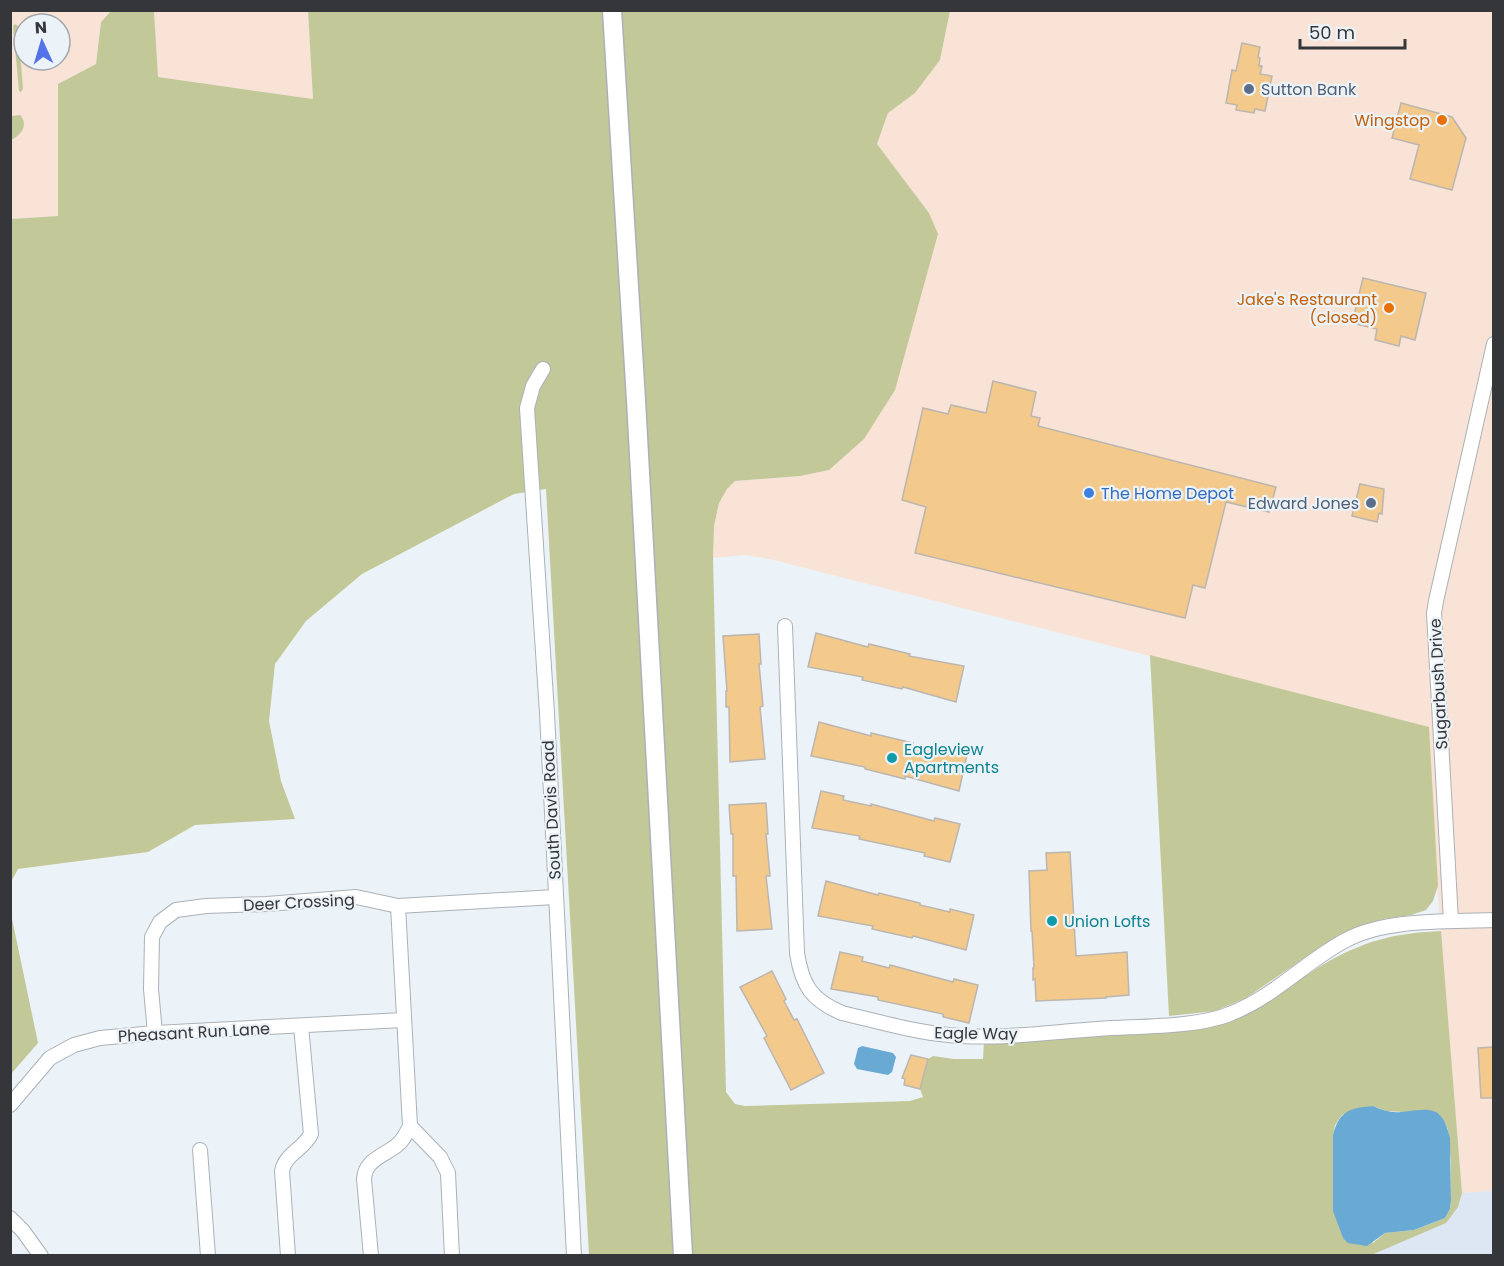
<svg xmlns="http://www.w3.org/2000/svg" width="1504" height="1266" font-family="Poppins,sans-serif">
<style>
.commercial{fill:#f9e2d6;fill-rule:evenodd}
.built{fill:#dce7f3}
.green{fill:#c3c899;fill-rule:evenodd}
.water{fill:#69aad5}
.building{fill:#f3c98c;stroke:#bbb6b0;stroke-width:1.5}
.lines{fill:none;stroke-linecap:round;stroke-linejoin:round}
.minor-casing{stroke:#abb1b7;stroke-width:16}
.major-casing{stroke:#abb1b7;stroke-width:21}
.minor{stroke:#fff;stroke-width:14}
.major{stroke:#fff;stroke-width:18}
.service-dot{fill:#5c6f8a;stroke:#ecf3f8;stroke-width:2}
.food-dot{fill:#e8710a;stroke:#ecf3f8;stroke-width:2}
.shop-dot{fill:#3f7fe0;stroke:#ecf3f8;stroke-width:2}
.culture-dot{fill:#0f9aa8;stroke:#ecf3f8;stroke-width:2}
.labels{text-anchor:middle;stroke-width:4.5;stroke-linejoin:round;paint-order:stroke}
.service-label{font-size:16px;fill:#4e5e75;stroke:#ecf3f8;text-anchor:start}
.food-label{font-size:16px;fill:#c56008;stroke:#ecf3f8;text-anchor:end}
.shop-label{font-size:16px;fill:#366cbe;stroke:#ecf3f8;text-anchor:start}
.street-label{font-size:16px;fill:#343639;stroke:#ecf3f8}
.culture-label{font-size:16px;fill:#0d838f;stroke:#ecf3f8;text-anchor:start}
</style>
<rect width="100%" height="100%" fill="#ecf3f8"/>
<g class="commercial">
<path d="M11,11H111L101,22L96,64L58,84V216L11,219ZM24,24H60V60H24Z"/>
<polygon points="154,11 308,11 313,99 158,77"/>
<polygon points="950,11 1493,11 1493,1191 1462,1193 1439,912 1428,727 770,559 744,555 713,558 714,526 719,503 727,489 735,481 800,476 829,470 929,213 877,144 888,113 915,93 940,60"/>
</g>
<polygon class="built" points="1493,1191 1493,1255 1369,1256 1418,1235 1458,1207 1462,1193"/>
<g class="green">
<polygon points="111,11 154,11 158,77 313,99 308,11 608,11 679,1255 589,1255 546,489 514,494 362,574 306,621 275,664 269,721 281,781 295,819 195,825 148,852 18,869 11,882 11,219 58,216 58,84 96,64 101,22"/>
<path d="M616,11H950L940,60L915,93L888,113L877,144L929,213L938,234L895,390L864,439L829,470L800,476L735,481L727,489L719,503L714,526L713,558L726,1092L735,1104L745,1106L910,1101L923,1097L920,1089L928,1059L933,1056L954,1059H983L984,1042L1198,1029C1254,1021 1285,986 1331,960C1370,939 1398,933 1441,931L1462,1193L1458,1207L1446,1223L1369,1256L686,1255ZM1373,1106L1386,1111L1439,1114L1448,1129L1451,1162V1201L1450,1209L1445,1218L1414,1230L1385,1233L1373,1243L1333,1200V1135L1335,1125L1342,1115Z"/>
<polygon points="15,24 18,26 23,89 21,92 19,91 13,26"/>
<path d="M20,115C29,125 21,135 11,140V116Z"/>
<polygon points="1150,655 1429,727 1438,886 1433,901 1426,910 1411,915 1383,919 1348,931 1322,946 1246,998 1215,1011 1169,1016"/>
<polygon points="10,909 38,1043 11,1074 10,1074"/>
</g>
<g class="water">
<polygon points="862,1046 893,1053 896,1057 892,1072 888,1075 857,1069 854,1064 858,1048"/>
<path d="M1373,1106C1382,1110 1391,1113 1401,1112C1429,1109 1442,1103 1450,1138L1451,1201L1450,1209L1445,1218L1414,1230L1385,1233L1367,1246L1348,1243L1343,1238L1333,1211V1135C1339,1111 1350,1108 1373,1106Z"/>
</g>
<g class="building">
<polygon points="1242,43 1260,47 1258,57 1260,58 1259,66 1262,66 1260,74 1272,76 1265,111 1255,109 1254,113 1236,110 1237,105 1226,103 1232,70 1236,71"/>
<polygon points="1401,103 1452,117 1466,138 1452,190 1410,179 1419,145 1392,138"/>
<polygon points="1363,278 1426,293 1415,340 1401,336 1399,346 1375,340 1377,329 1352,323"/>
<polygon points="993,381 1036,392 1031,416 1040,418 1038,426 1276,487 1269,512 1226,502 1205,588 1193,585 1185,618 915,553 926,507 902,500 923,408 948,414 951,405 986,413"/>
<polygon points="1360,484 1384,489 1382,514 1379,513 1377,522 1352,516"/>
<polygon points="816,633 868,647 869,644 910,654 909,656 964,666 956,702 903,687 902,689 862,680 863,677 808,667"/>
<polygon points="759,634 761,664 759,664 763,706 760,707 765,759 730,762 729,707 726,707 726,691 727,691 723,636"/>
<polygon points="819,722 871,736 871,733 913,743 912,745 942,752 943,750 967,755 959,791 905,776 905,779 865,769 865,767 811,756"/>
<polygon points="821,791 844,796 843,800 871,806 871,804 934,821 935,818 960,824 950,862 924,856 925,853 859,839 860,836 812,828"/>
<polygon points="766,803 768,834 766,834 770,876 766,876 772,929 737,931 736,876 733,876 733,834 731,834 729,805"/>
<polygon points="1070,852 1076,956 1127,952 1129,995 1106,997 1106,998 1036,1001 1035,979 1033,980 1033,968 1034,968 1032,931 1031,931 1029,871 1047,870 1046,853"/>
<polygon points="826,881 878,895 879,893 920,903 920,905 950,912 950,909 974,915 966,950 913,936 912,938 872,929 873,926 818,916"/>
<polygon points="840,952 863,957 862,961 889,968 890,965 953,982 954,979 978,985 969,1023 943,1017 943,1014 878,1000 878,997 831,989"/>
<polygon points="772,971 786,999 784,1001 794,1020 797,1019 824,1073 791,1090 764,1038 767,1036 740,987"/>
<polygon points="1494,1047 1494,1098 1481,1098 1478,1048"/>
<polygon points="911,1055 928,1059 920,1089 904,1085 905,1079 902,1078"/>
</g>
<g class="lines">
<defs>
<g id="minor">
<polyline points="543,369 533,386 527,408 547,713 574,1256"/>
<path d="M785,626L797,953C802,985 811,1000 842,1013C877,1021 913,1032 949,1035C996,1040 1050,1032 1098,1029C1136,1026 1198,1028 1232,1013C1275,996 1306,961 1346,940C1387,918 1448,922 1494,920"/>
<polyline points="398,906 410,1126 440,1157 448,1173 452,1256"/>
<polyline points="1451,921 1434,613 1436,601 1494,344"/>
<polyline points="155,1033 151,989 152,937 160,922 176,910 206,906 267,904 356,897 398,906 555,897"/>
<polyline points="10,1105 50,1058 74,1045 100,1038 155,1033 403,1020"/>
<polyline points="200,1150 208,1256"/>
<polyline points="10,1218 23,1231 41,1256"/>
<path d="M288,1256L282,1171C285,1154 304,1149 311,1134L301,1026"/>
<path d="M371,1256L364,1179C365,1160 383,1156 396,1146C403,1141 406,1134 410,1126"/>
</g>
<polyline id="major" points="612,10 636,400 683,1256"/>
</defs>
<use href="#minor" class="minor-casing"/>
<use href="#major" class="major-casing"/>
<use href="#minor" class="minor"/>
<use href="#major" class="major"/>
</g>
<g class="service-dot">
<circle cx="1249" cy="89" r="6"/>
<circle cx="1371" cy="503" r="6"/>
</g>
<g class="food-dot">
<circle cx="1442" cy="120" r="6"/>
<circle cx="1389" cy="308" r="6"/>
</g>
<circle class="shop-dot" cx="1089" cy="493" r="6"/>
<g class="culture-dot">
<circle cx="892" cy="758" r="6"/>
<circle cx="1052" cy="921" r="6"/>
</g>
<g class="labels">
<g class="service-label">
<text x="1261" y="95">Sutton Bank</text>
<text x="1359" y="509" text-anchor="end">Edward Jones</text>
</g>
<g class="food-label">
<text x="1430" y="126">Wingstop</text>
<text x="1377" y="305">Jake's Restaurant<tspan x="1377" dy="18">(closed)</tspan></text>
</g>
<g class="shop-label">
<text x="1101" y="499">The Home Depot</text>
</g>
<g class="street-label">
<text transform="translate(1438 684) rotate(-93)" y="6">Sugarbush Drive</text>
<text transform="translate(551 810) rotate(-93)" y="6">South Davis Road</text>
<text transform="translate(299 902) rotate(-3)" y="6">Deer Crossing</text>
<text transform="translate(194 1032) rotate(-3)" y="6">Pheasant Run Lane</text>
<text transform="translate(976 1033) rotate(1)" y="6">Eagle Way</text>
</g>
<g class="culture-label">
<text x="904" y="755">Eagleview<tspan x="904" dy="18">Apartments</tspan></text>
<text x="1064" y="927">Union Lofts</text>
</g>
</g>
<rect width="1504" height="1266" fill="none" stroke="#343639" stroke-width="24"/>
<g transform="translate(42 42) rotate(356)"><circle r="28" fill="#ecf3f8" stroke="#a2a7ac" stroke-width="1.5"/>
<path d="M0-4.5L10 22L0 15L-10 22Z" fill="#5372e7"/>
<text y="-9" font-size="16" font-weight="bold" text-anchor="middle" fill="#343639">N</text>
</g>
<path d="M1300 39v9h105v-9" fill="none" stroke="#343639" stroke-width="3"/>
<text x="1309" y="39" font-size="18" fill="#343639" stroke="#ecf3f8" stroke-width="4.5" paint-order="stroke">50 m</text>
</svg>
